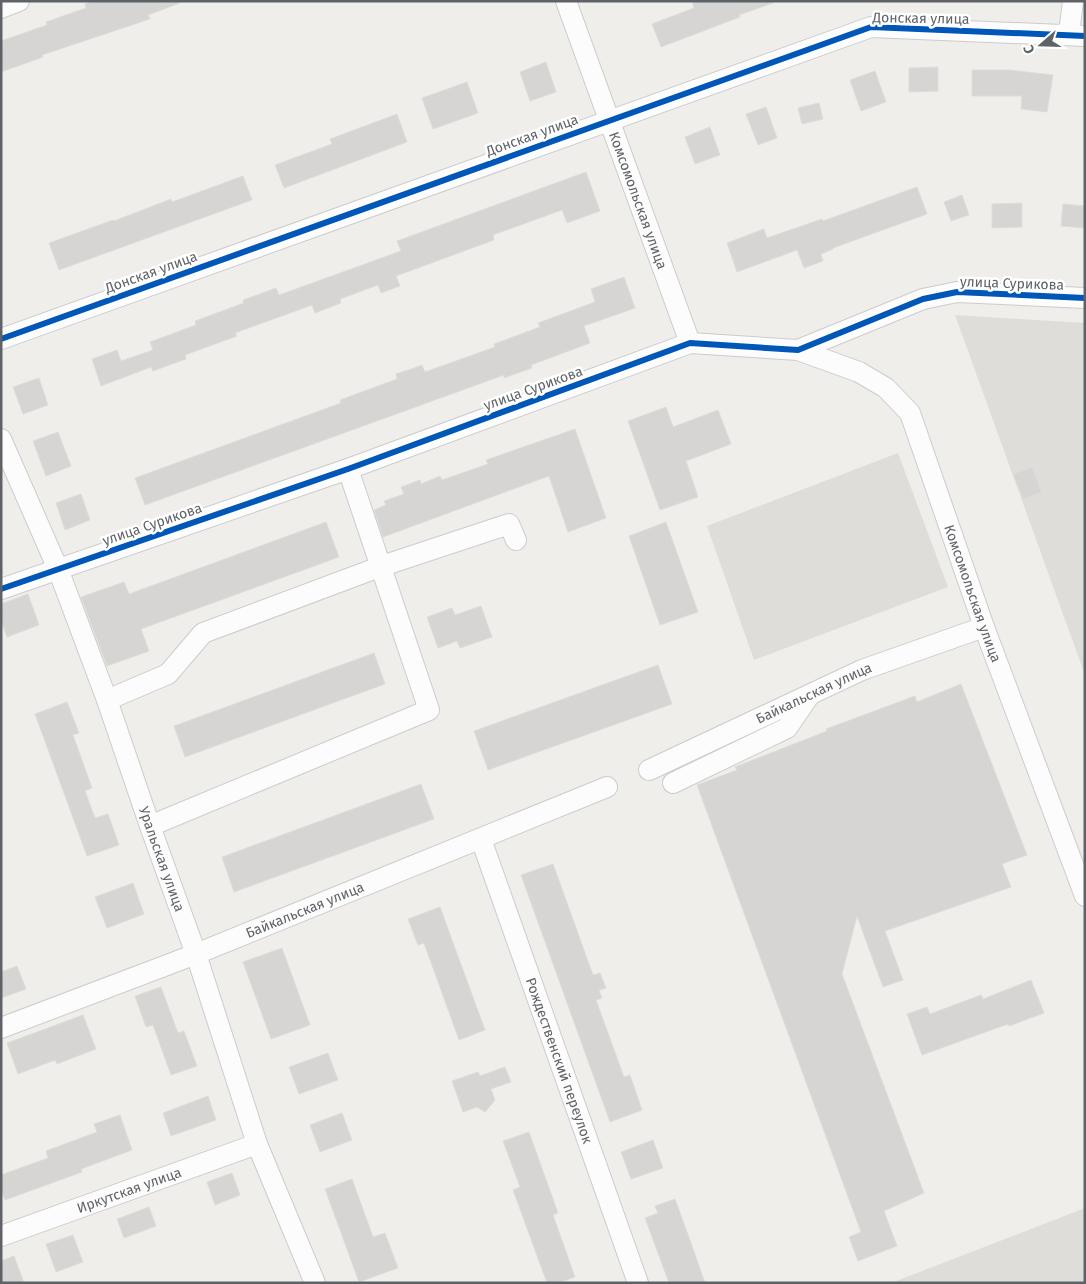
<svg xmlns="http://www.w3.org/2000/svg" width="1086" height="1284" font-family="'Fira Sans',sans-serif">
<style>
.industrial{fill:#dfddda}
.building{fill:#d6d5d3;stroke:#deddd9}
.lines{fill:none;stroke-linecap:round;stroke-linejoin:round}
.minor-casing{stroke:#cbcccc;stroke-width:22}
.minor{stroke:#fdfcfc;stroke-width:20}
.cycleway-casing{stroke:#fff;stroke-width:9}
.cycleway{stroke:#0057b8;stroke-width:6}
.labels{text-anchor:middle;stroke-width:5;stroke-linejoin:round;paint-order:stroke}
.street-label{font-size:14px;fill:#5f6368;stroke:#fff}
</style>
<rect width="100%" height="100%" fill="#efeeea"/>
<g class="industrial">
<polygon points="955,315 1085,323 1085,675"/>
<polygon points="898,453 948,587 754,660 707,526"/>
<polygon points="1085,1208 1085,1283 891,1283"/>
</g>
<g class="building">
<polygon points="93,1 180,1 180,3 148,15 150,19 42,55 43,57 1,72 1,41 47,25 46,22 86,8 85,4"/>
<polygon points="692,1 773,1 773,3 739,15 740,17 661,47 652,24 694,8"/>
<polygon points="546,62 556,92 530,101 520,72"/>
<polygon points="938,67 938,91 909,92 909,68"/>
<polygon points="972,70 1010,70 1053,75 1047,112 1021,109 1022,96 972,96"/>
<polygon points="875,71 886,102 861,111 850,80"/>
<polygon points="467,82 478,113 433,129 422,98"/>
<polygon points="819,103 823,119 802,124 798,108"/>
<polygon points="766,107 777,138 758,145 746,114"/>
<polygon points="397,114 407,142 284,188 275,165 332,144 330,139"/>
<polygon points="710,127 720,155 695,164 685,137"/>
<polygon points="586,172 600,211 567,223 562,210 493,235 494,240 396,276 400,286 381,293 378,285 340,299 341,303 315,313 312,305 235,333 237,336 185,355 186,359 153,371 151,367 101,386 92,359 117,350 121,361 153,350 150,342 196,325 195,321 244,303 243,300 276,288 279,295 401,251 397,241"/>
<polygon points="243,176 252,200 59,270 49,243 113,220 114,221 171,199 172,202"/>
<polygon points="917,187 927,214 833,248 833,249 821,254 823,261 804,268 797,250 737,272 727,243 764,229 767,238 822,219 823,221"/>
<polygon points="962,195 969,215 951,221 944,202"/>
<polygon points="1022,203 1022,227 992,228 992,204"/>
<polygon points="1063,204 1085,206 1085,228 1061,226"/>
<polygon points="624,277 635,308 584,326 590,343 531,365 532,368 504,378 504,375 145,505 135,478 341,403 340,400 397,379 396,374 414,368 422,365 425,372 495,347 494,344 540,327 538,323 595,302 591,289"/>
<polygon points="39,378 48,405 23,414 13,387"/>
<polygon points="666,407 673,427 718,410 731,444 686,461 698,497 660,510 628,421"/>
<polygon points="575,429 606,518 568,532 549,476 383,537 374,510 386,505 384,501 404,494 401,487 420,480 421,484 440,476 442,480 488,464 486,460"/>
<polygon points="58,432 71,466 46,476 33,441"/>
<polygon points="1032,467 1042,492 1023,499 1013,474"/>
<polygon points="81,494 90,520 65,530 56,503"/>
<polygon points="326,522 339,557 141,629 149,651 107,666 81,597 124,582 129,594"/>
<polygon points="666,522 698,612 660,625 629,536"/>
<polygon points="28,594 39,625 7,637 1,620 1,604"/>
<polygon points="481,606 492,637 460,648 457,641 438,648 427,617 452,608 455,615"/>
<polygon points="374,653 385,684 185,757 174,726"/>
<polygon points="658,665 672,704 488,770 474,731"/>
<polygon points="961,684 1027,855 1002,864 1011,887 885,931 903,980 883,987 857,916 842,974 924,1193 884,1211 897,1246 858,1261 849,1237 861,1232 697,785 737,770 735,767 827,731 826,729 915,696 917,702"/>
<polygon points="67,702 79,733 73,735 92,788 85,791 95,818 108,814 119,845 87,856 35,714"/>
<polygon points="421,784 434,819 234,892 222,857"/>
<polygon points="553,864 593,975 600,973 606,988 599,990 602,998 596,1000 624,1077 630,1075 642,1110 610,1122 521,875"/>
<polygon points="133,883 144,914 107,928 95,897"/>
<polygon points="440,907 485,1030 459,1040 424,943 418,945 408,919"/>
<polygon points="282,948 310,1025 271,1039 243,962"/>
<polygon points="17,966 26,989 1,998 1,972"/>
<polygon points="1031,980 1044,1013 1009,1026 1008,1024 922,1055 907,1014 927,1007 930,1014 981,995 983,999"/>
<polygon points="161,987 178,1033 184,1031 197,1066 171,1075 153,1025 146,1027 135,996"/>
<polygon points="83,1015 96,1049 57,1064 55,1060 18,1074 7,1043"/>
<polygon points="328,1053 338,1080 299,1094 289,1067"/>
<polygon points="505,1067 511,1082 491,1089 495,1100 485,1112 477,1107 463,1112 452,1081 478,1072 480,1076"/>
<polygon points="208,1096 216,1120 171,1136 163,1113"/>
<polygon points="342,1113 352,1140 320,1152 310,1125"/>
<polygon points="120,1115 132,1150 81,1169 82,1172 5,1200 1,1189 1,1175 48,1158 46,1151 97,1132 94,1124"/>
<polygon points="529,1132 558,1213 553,1215 575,1277 558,1283 547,1283 513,1190 520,1187 503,1141"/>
<polygon points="653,1140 663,1168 631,1179 621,1152"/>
<polygon points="232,1173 240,1195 215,1205 207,1182"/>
<polygon points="352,1179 373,1237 385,1233 398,1268 359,1282 325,1189"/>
<polygon points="675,1199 691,1243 705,1283 669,1283 645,1218 658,1213 655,1206"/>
<polygon points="149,1207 156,1226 124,1238 117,1219"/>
<polygon points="73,1235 83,1262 56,1272 46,1244"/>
<polygon points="14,1256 24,1283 1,1283 1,1261"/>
</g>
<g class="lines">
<defs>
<g id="minor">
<path id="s1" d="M566,1L690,343"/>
<polyline points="1,8 19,1"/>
<polyline points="1069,34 1073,1"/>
<polyline points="1,339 871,27 1085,36"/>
<path id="s2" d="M798,350L859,372L886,388L910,413L984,627L1085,896"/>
<path id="s3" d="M1,439L58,569L107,700L150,826L196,954L257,1144L315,1283"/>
<polyline points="1,589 348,469 690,343 798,350 923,299 957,292 1085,298"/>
<polyline points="107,700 168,674 203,633 382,566 509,524 516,540"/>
<path id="s4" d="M649,770L862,670L984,627"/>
<polyline points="673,783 787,728 809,696"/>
<polyline points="150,826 429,710 348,469"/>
<path id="s5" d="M481,839L638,1283"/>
<path id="s6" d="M1,1028L196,954L607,787"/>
<path id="s7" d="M1,1236L257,1144"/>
</g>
</defs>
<use href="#minor" class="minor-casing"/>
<use href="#minor" class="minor"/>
<defs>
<g id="cycleway">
<polyline points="1,339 871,27 1085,36"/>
<polyline points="1,589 348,469 690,343 798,350 923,299 957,292 1085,298"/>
</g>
</defs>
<use href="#cycleway" class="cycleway-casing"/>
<use href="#cycleway" class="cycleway"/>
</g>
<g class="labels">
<g class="street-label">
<text transform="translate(921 18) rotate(1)" y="5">Донская улица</text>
<text transform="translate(532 135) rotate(-20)" y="5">Донская улица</text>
<text dy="5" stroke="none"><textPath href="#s1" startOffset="212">Комсомольская улица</textPath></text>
<text transform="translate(151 272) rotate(-20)" y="5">Донская улица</text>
<text transform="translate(1012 283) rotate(2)" y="5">улица Сурикова</text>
<text transform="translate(533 388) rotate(-20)" y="5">улица Сурикова</text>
<text transform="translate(152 524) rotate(-19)" y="5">улица Сурикова</text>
<text dy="5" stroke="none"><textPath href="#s2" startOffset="322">Комсомольская улица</textPath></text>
<text dy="5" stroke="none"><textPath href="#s4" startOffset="182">Байкальская улица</textPath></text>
<text dy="5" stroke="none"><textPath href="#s3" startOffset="450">Уральская улица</textPath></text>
<text dy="5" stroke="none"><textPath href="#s6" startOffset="326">Байкальская улица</textPath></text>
<text dy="5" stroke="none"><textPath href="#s5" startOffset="235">Рождественский переулок</textPath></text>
<text dy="5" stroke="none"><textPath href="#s7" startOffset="136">Иркутская улица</textPath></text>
</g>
</g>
<rect width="1086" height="1284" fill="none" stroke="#5f6368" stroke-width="5"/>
<g transform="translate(1041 45) rotate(250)" stroke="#ffffff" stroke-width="4" paint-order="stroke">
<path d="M0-4L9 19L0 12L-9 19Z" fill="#5f6368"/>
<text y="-8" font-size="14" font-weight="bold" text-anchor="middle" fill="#5f6368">С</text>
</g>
</svg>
